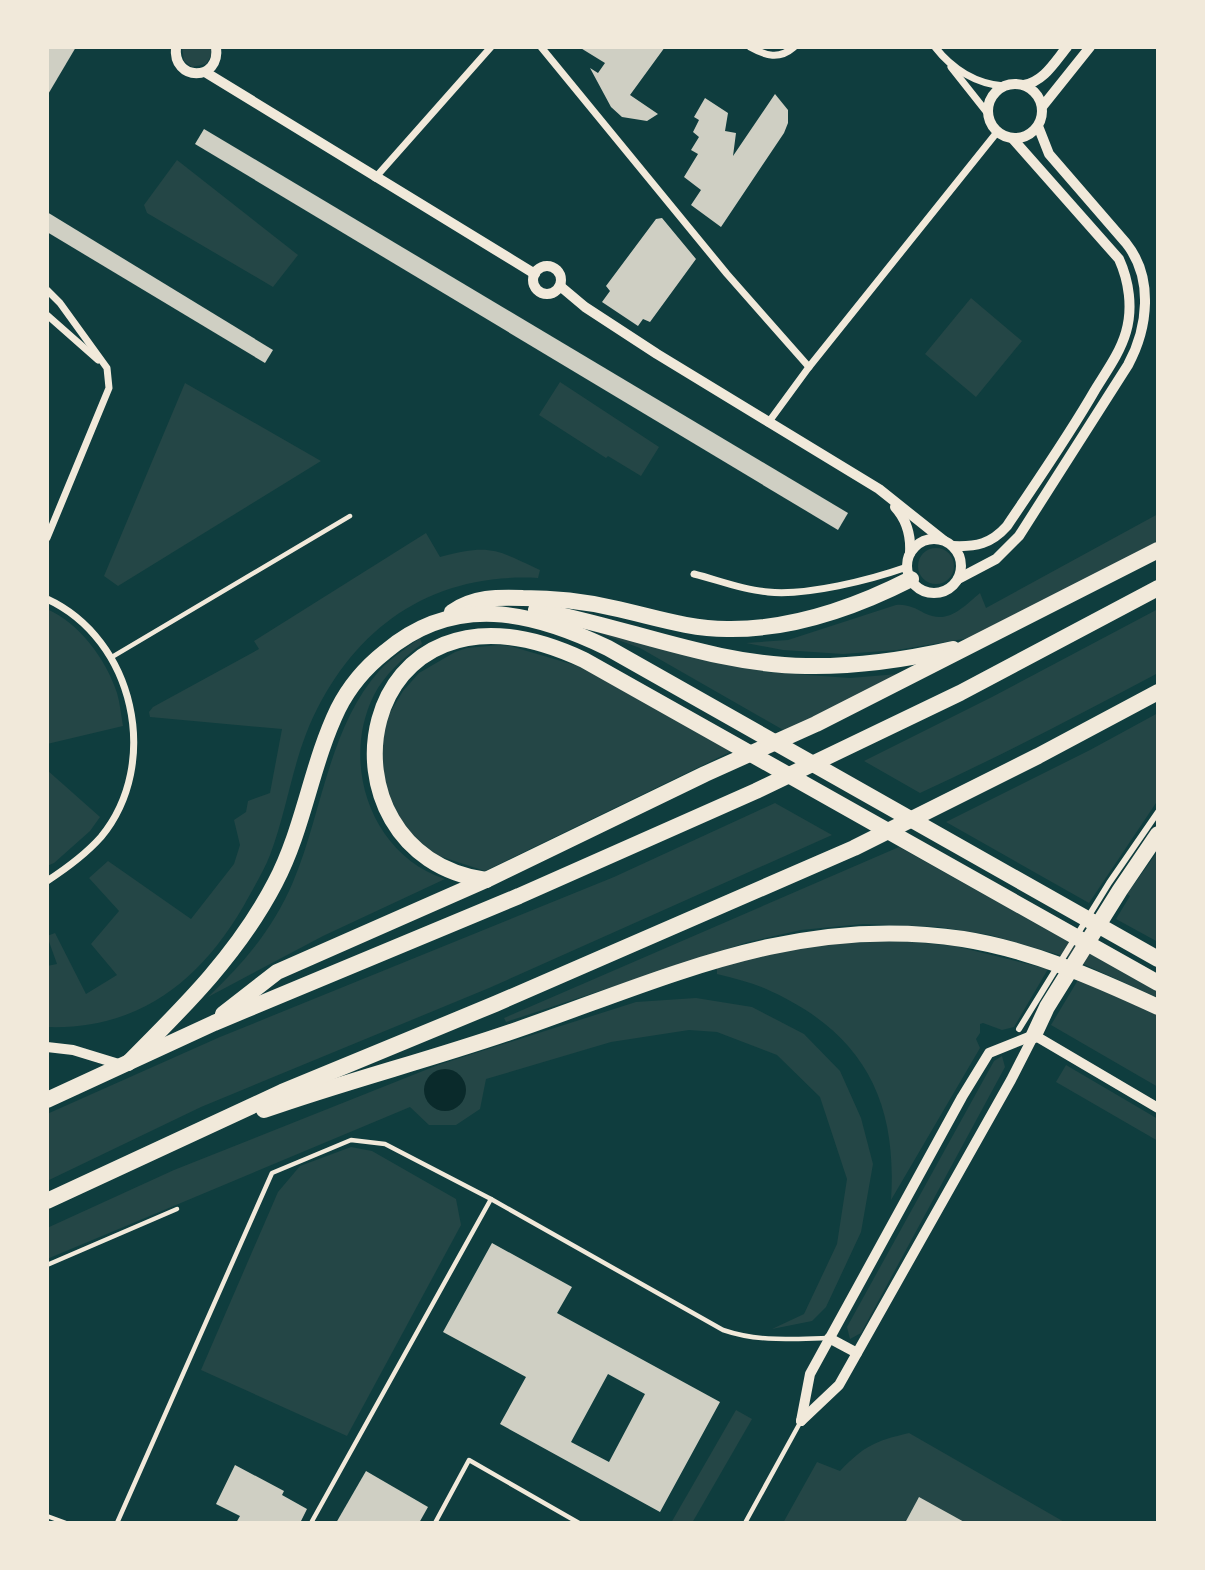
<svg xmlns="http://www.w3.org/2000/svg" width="1205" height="1570" font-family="Lato,sans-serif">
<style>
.green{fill:#244646}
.water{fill:#0a2a2b}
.building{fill:#cfcfc3;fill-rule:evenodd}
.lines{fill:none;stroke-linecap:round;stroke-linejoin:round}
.service{stroke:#f1e9da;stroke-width:4.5}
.pedestrian{stroke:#f1e9da;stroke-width:6}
.minor{stroke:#f1e9da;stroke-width:7}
.tertiary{stroke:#f1e9da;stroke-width:10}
.motorway{stroke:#f1e9da;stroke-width:16}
</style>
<rect width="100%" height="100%" fill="#0f3d3e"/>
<g class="green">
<polygon points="182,47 211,47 211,56 206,64 192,67 184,61"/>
<polygon points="177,160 298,255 273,287 147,213 144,205"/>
<polygon points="971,298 1022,341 976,397 925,354"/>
<polygon points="560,382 659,447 641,476 608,456 606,458 539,415"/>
<polygon points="185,383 321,461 118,586 104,576"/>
<path d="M1158,514V546L982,636L897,650L843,654L783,650L746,643L788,640L896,605C907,604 915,608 924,613C948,625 962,608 980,593L986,608Z"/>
<path d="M426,533L440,557C490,544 495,549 540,570L538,578C427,572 347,632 306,734C291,773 285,816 270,855C263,873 252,890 243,907C199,982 138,1030 47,1027V966L57,964L47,936L55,933L86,994L117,975L91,944L119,911L89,878L108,861L191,919L234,864L240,845L234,820L246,812L248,801L270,793L282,729L150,717L149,712L153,707L259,649L254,641Z"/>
<circle cx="936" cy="566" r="18"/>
<path d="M47,609C79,623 106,659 117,693C120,703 121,715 123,726L47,744Z"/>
<path d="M1158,609V673C1079,715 1000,756 920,793L864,761L992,697Z"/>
<polygon points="600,631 766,672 850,678 910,673 785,731 640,648 599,633"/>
<path d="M420,638L422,644C403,658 385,674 374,695C340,763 371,855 445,879L323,936L208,997C244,963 273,929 293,882C322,814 328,729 379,671C391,658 406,648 420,638Z"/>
<polygon points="499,645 510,646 578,666 732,751 485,871 433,854 404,827 384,784 382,740 388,716 403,691 419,673 455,652 467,648"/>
<polygon points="1158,713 1158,800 1089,903 946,822 1090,750"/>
<polygon points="47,770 100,817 90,831 54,863 47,866"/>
<polygon points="775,803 832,835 489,988 201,1107 47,1181 47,1114 220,1037 614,877"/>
<polygon points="899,847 1158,992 1158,998 1070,958 990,935 939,927 863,924 801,930 748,942 506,1022 504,1018"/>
<polygon points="1158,851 1158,942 1116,919 1130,896 1127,894"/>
<path d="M902,941L955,946L1048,969L1014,1027L1002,1030L983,1023L980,1024V1033L976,1039L980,1048L891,1200C898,1096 860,1030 764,988C749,982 733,978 717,974V967L810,944Z"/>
<polygon points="1078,980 1158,1015 1158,1087 1051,1025"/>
<polygon points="696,998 752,1007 804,1034 840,1071 861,1118 873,1164 861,1232 826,1307 812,1321 772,1329 804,1314 837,1244 847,1179 820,1097 777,1055 717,1032 689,1030 611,1042 486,1079 480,1109 456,1125 429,1125 410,1107 47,1259 47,1228 174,1170 438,1065 636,1002"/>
<polygon points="1002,1056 1005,1067 861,1333 850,1339 847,1327 994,1061"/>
<polygon points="1066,1065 1158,1119 1158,1141 1056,1082"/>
<polygon points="351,1147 372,1151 456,1199 461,1225 347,1436 201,1370 278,1192 300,1166"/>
<polygon points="736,1410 752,1419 692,1523 671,1523"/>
<path d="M909,1433L1066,1523H783L817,1462L840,1471C864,1446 875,1441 909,1433Z"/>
</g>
<circle class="water" cx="445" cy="1090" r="21"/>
<g class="building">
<polygon points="47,47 76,47 47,96"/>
<polygon points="579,47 665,47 630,95 658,114 647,121 622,117 611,107 590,68 598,73 605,63"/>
<polygon points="775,94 788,110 788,123 784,133 721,227 691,205 701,190 684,177 698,154 691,150 699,137 693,132 699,120 694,117 705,98 728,113 725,131 736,133 733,156"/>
<polygon points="204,129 848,513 838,530 195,144"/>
<polygon points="47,212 273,350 265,363 47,232"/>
<polygon points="662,218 696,259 650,322 643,319 638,326 602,302 610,291 606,286 656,219"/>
<path d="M492,1243L572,1287L557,1313L720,1402L660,1512L500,1424L526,1377L443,1332ZM608,1374L645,1394L609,1462L571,1442Z"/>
<polygon points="235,1465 284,1491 282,1495 307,1509 300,1523 236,1523 240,1516 216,1504"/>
<polygon points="366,1471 428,1507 419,1523 336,1523"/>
<polygon points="919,1497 966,1523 905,1523"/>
</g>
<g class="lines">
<g class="service">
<polyline points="112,657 350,516"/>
<polyline points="47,1265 177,1209"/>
<polyline points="47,1516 66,1523"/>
<path d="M117,1523L272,1173L351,1140L385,1144L491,1199L723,1330C758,1342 791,1339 827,1338"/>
<polyline points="311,1523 491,1199"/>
<polyline points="435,1523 469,1460 579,1523"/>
<polyline points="745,1523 801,1421"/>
</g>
<polyline class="pedestrian" points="1019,1029 1109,883 1158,812"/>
<g class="minor">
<polyline points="541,47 727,274 809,367"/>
<path d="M750,47C766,56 779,60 794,47"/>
<path d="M935,47C952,69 976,84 1004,86"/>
<polyline points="951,67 989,115"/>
<polyline points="375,178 491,47"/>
<polyline points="47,290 60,303 107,368 109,388 47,538"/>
<polyline points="47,315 98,360"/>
<polyline points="768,423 809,367 998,131"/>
<path d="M694,574C718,580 743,590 768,592C807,596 870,580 907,567"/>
<path d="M47,599C134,639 162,763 101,837C85,855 67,868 47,881"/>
</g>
<g class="tertiary">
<path d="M176,47C172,82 221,82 216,47"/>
<polyline points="205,72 535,274"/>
<circle cx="1015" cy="111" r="27"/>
<path d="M1024,85C1044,81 1054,63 1067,47"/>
<polyline points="1042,107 1090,47"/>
<circle cx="547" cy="280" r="14"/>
<polyline points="560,286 585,307 657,354 879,489 943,540"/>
<path d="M895,507C907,520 911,536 910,553"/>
<circle cx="934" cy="566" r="27"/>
<path d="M953,546C976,547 991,544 1007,526C1037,481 1068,437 1095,390C1106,372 1120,353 1126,332C1133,308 1129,281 1119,259L1012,138"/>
<path d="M958,579L996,559L1019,536L1128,365C1148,328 1154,278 1126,243L1049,154L1038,126"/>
<polyline points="1034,1035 1158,1108"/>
<polyline points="47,1047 73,1050 122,1065"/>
<polyline points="829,1338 857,1353"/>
<polyline points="801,1421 810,1374 962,1097 989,1053 1034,1035"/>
<polyline points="801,1421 839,1385 1011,1080 1034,1035"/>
</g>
<g class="motorway">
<path d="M536,610C625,626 714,665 806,666C857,667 904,660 953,649"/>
<path d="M452,612C474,597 497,597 523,598C553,598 583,601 613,608C651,616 688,629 727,629C790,630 856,607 911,579"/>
<path d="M486,880C305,855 350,550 584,660L1158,983"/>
<polyline points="223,1014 277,972 486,880 705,774 816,724 1158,550"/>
<polyline points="1034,1035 1047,1007 1120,890 1158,834"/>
<path d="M128,1063C184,1007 238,954 275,883C304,828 311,765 338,709C349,687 366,667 385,652C455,593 532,611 608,648L1158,959"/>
<polyline points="47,1100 214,1023 519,896 756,791 960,693 1158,588"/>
<path d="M264,1110C349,1080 437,1058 522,1028C671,976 800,914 963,939C1032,950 1095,978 1158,1007"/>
<polyline points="47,1201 282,1092 495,1004 854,848 1038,756 1158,692"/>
</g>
</g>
<rect width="1205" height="1570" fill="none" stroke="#f1e9da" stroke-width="98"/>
</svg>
